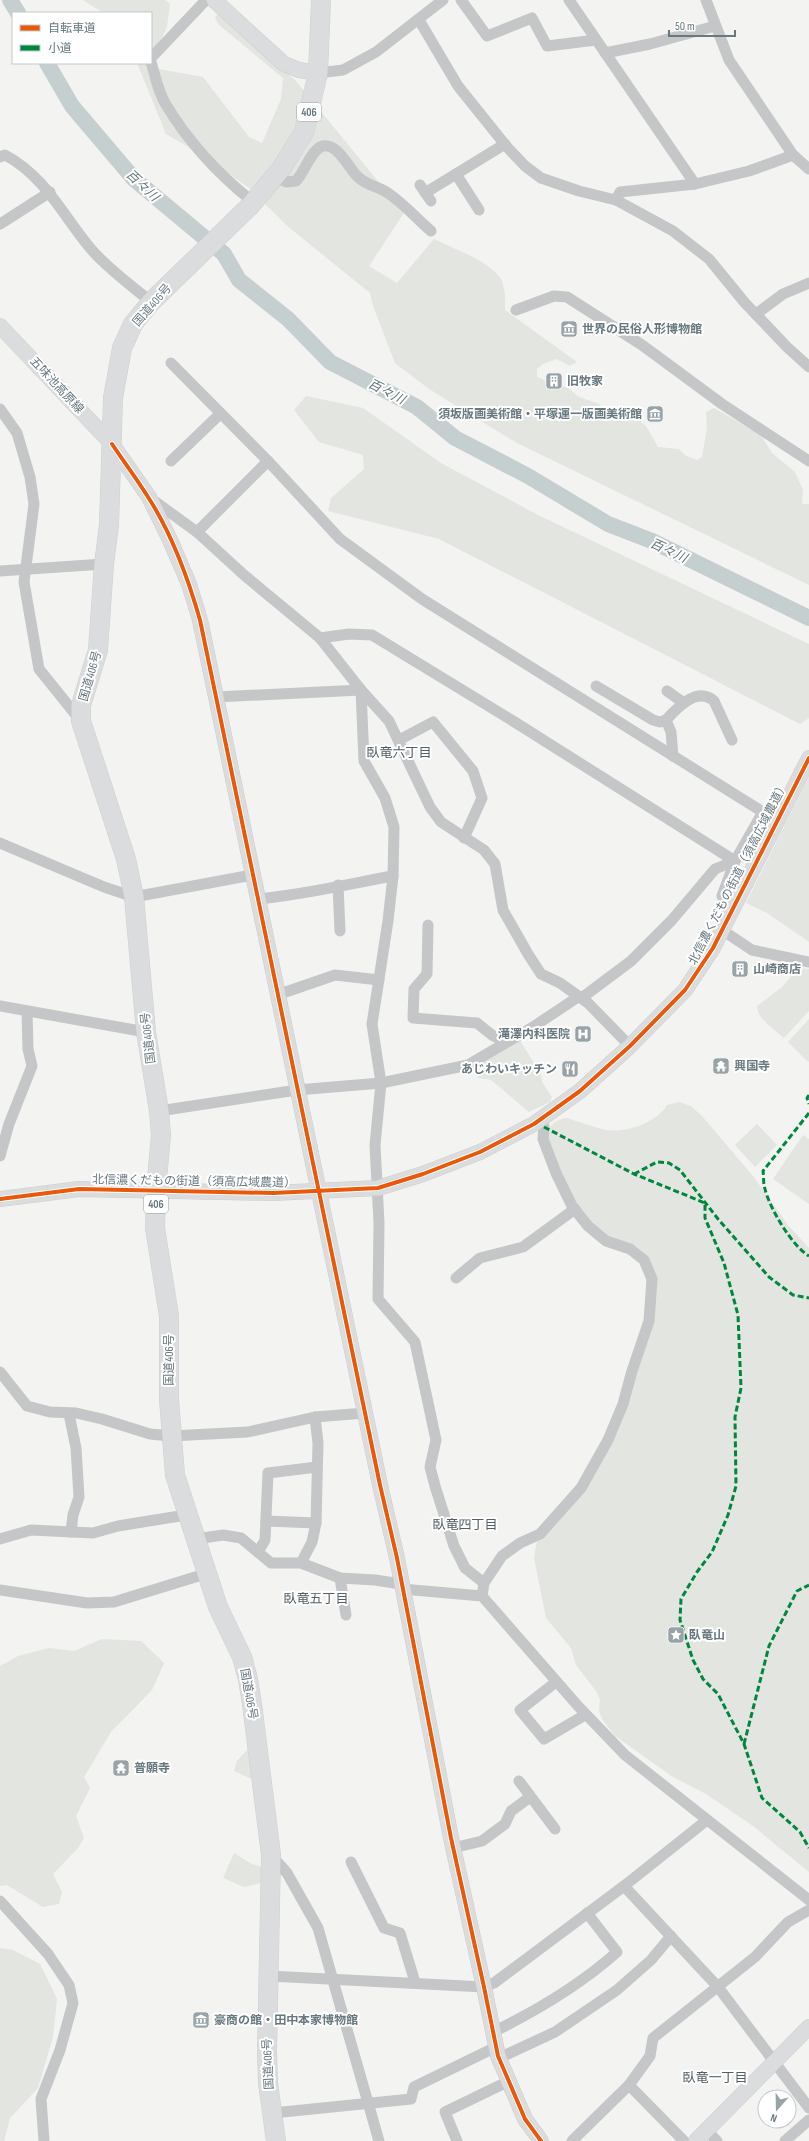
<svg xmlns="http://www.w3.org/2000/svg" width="809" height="2141" font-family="'Sofia Sans Condensed','Noto Sans JP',sans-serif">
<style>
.green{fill:#e2e5e0}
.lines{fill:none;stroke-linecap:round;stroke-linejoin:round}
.river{stroke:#c6cfd0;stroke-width:16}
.secondary-casing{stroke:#cecfcf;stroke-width:16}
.highway-casing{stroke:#cfd0d0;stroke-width:20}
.street{stroke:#c4c6c7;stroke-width:11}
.secondary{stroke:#dbdcdd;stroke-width:15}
.highway{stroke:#dbdcdd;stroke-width:19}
.quiet{stroke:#00873e;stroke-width:3;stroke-dasharray:6 3;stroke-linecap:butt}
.cycleway-casing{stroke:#fff;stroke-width:6}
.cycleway{stroke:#e8590c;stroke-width:4}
.labels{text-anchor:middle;stroke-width:4;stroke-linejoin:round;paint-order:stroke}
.shield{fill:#fff;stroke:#95a0a5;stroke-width:1}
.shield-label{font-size:11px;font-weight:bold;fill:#67787f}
.street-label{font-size:12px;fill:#67787f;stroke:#fff}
.poi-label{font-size:12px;font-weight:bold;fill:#67787f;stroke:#fff;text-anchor:start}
.water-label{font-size:13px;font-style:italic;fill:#63797b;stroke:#fff}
.neighbourhood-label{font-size:13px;fill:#546065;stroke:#fff}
</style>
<rect width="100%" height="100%" fill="#f3f3f2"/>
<g class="green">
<polygon points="83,0 165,0 170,4 167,27 151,61 151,13 103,13"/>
<path d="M221,12L296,81L404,213L369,266L397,283L434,239C454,249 482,258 498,275C506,283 505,300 505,310L577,362L570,366L557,359L543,364L537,369V377L557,386H562L570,389L577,396L599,404L612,415L635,417L646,426L658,447L679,449L686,456L697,460L702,457L707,428L706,412L714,408L761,435L772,453L795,472L803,490L802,504H809V585L517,443L429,389L395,363L373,306L370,293L286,225L249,188L204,156L166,134L137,63H150L148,67L203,77L249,137L262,143L281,99L283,78L218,24L215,17Z"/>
<polygon points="306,396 363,408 441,463 540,516 809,644 809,718 800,724 439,539 328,511 331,498 364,469 363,455 319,442 294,410"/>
<polygon points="809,776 809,942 767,913 746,903"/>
<path d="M798,968L809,969V1011L784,1038C775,1030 757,1019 757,1006L782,987Z"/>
<polygon points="809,1019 809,1061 808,1062 788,1042"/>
<polygon points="519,1039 541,1074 542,1082 552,1097 550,1102 529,1112 491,1080 478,1078 475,1067"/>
<path d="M679,1102L691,1106L702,1116L753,1176L788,1225L809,1248V1872L753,1826L706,1794L673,1777L615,1736L602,1719L599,1711L600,1699L596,1691L576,1665L571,1648L546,1618L534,1558L536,1546L540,1534L580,1489L608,1440L649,1321L652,1279L644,1260L588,1226L543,1139C548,1128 554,1119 567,1118C580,1122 593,1127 606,1130C627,1133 656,1123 667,1105Z"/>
<polygon points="757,1124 777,1145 755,1167 735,1145"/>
<polygon points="803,1135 809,1139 809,1204 773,1179"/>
<polygon points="102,1639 141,1641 164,1663 152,1690 111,1732 84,1777 90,1788 76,1816 84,1838 78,1848 53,1874 62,1892 59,1904 43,1907 7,1885 0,1886 0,1666 18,1656 49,1648 74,1651"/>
<polygon points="248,1749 258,1782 234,1771 237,1761"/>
<polygon points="234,1853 252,1864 265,1868 265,1882 244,1887 223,1878"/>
<polygon points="0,1948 13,1950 40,1964 57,1999 53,2037 38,2088 10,2118 4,2141 0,2141"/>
</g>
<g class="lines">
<g class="river">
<polyline points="10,0 18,13"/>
<polyline points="47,63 72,106 134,179 224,254 239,280 288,319 330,362 417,407 455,438 528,476 608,524 652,541 809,618"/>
</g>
<defs>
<g id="secondary">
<polyline points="214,0 284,64 299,70 318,73"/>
<polyline points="0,326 112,444 149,497 170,540 189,584 200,620 380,1485 397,1558 451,1838 484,1987 498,2056 525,2119 541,2141"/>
<polyline points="0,1199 79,1189 273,1193 378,1188 423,1174 480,1152 534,1124 580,1091 630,1046 685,990 713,948 809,758"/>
<polyline points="696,2141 809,2027"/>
</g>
<polyline id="highway" points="276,2141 268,2083 267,2052 271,1855 252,1704 248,1679 242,1657 218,1607 175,1475 169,1399 169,1316 155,1228 156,1190 161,1135 159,1111 146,1032 134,897 126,859 81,721 81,705 98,650 104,564 109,525 113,398 122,348 133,324 151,302 250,206 281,169 304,132 318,73 321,0"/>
</defs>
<use href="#secondary" class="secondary-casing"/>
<use href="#highway" class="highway-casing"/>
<g class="street">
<polyline points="461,0 487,36 532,18 547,46 596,40"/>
<polyline points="569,0 695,184"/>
<polyline points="706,0 729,60 793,155 809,169"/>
<polyline points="419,20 458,86 507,147 525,166 541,178 579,191 616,200 673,231 709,259 745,303 787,347 809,367"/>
<polyline points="605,53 650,44 715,26"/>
<polyline points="151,58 206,0"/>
<path d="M151,62C155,75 158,91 165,103C188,142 218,174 253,202"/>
<polyline points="318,73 343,70 376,52 443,0"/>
<path d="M0,157L5,155C45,176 63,216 91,249C107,268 132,286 151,302"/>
<polyline points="456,174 479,210"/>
<path d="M274,177L287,182L296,181C304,173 312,148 323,146C338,143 349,169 358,177C366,185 379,187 388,193C403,203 417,219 431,231"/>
<polyline points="420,185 431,201"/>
<polyline points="425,193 505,144"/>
<polyline points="616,200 620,192 695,184 749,171 793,155"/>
<polyline points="0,224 50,192"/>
<polyline points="516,310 554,296 567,297 642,345 722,404 809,461"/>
<polyline points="756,314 783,294 809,283"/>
<polyline points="171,363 268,461 340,539 422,599 763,812 735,861 722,896 732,913"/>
<polyline points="0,409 17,433 30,477 34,504 24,582 39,669 80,720"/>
<polyline points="171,461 220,414"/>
<polyline points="150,498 197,532 244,575 320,638 361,690 389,721 430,807 441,822 484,850 495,864 503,910 528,954 541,974 560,983 588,1003 630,1046"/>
<polyline points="197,532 268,461"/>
<polyline points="0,571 104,564"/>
<polyline points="320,638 349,634 372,635 513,721 735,861"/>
<polyline points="596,686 653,720 660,722 666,720"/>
<polyline points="361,690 364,761 385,798 394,827 393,876 388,921 372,1024 381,1083 375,1145 379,1223 378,1299 415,1342 436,1440 430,1467 435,1486 454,1546 465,1568 484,1583"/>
<polyline points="667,691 684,703"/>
<polyline points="216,697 361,690"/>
<polyline points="399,740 433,722 473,771 482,798 464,838"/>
<path d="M673,756L671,732L666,720C677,708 697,686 714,701L732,740"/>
<polyline points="0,843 104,887 134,897 252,875"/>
<polyline points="338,885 340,931"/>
<path d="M257,899C303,895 348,884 393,876"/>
<polyline points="428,925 427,974 414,989 413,1018 477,1023 492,1035 506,1042"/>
<polyline points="722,930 752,950 809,962"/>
<polyline points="277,995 335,975 379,980"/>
<polyline points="0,1006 146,1032"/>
<polyline points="159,1111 297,1090 381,1083 468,1065 533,1027 578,997 583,997 631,961 672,920 715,869 735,861"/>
<polyline points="0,1156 9,1124 32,1066 28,1049 27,1011"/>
<polyline points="456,1278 480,1258 523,1247 575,1209"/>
<polyline points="0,1372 27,1406 50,1412 76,1413 102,1419 150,1434 171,1436 248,1432 315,1417 365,1413"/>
<polyline points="69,1414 76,1448 79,1497 73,1515 71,1532"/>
<polyline points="266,1521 316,1523"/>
<polyline points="0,1539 31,1530 93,1533 118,1526 186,1515"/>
<polyline points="196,1539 223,1535 241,1538 271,1563 301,1563 340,1578 375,1580 401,1584"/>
<polyline points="258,1552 265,1540 268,1473 317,1467"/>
<polyline points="301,1563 312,1542 316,1523 318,1443 315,1417"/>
<polyline points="340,1578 346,1615"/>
<polyline points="402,1589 482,1596 578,1706 625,1755 809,1900"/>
<polyline points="0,1590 87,1603 114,1602 205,1574"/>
<polyline points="482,1596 484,1583 502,1556 520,1543 540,1534 581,1488 608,1440 623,1404 632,1371 649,1321 652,1279 644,1260 630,1249 606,1241 588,1226 572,1206 556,1173 543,1139 544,1127 542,1117"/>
<polyline points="556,1682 520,1710 544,1739 585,1715"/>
<polyline points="519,1781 555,1829"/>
<polyline points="453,1848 482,1841 505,1824 511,1811 530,1797"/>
<polyline points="271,1855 287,1873 318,1928 379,2141"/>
<polyline points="351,1862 384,1928 400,1933 415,1982"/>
<polyline points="624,1886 718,1987 809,2108"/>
<polyline points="0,1901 48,1954 69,1985 73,2003 60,2050 41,2099 44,2141"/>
<polyline points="269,1976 484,1987 494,1983 624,1886 707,1820"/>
<path d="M493,2032C538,2010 579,1986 617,1952L587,1913"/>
<polyline points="499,2058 555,2032 617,1990 651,1960 671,1936"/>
<polyline points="629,2085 650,2056 653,2038 755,1957 788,1922 809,1910"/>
<polyline points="273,2113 411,2099 414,2087 496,2047"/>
<polyline points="707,2131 717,2141"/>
<polyline points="457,2141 445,2112 509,2081"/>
<polyline points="572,2141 629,2085 684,2141"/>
<polyline points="785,2141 809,2120"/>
</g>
<use href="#secondary" class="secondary"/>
<use href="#highway" class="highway"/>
<g class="quiet">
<polyline points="809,1095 807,1098 809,1104"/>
<path d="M809,1113L763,1171C764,1177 763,1184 765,1189C770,1209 792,1246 809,1256"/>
<polyline points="544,1127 634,1174 705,1203 705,1218 724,1263 738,1315 741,1388 735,1417 736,1486 728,1515 712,1552 697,1572 681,1599 680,1620 693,1660 703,1679 718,1694 744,1744 762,1798 800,1832 809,1848"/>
<polyline points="634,1174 657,1162 669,1163 680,1170 718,1219 769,1277 793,1295 809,1298"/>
<polyline points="744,1744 769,1646 797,1591 809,1585"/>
</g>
<defs>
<g id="cycleway">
<path d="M112,444C124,462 137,479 148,497C172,534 188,578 200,620L380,1485L397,1558L451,1838L484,1987L498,2056L525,2119L541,2141"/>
<polyline points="0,1199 79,1189 273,1193 378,1188 423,1174 480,1152 534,1124 580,1091 630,1046 685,990 713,948 809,758"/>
</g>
</defs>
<use href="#cycleway" class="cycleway-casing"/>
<use href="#cycleway" class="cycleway"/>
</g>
<defs>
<symbol id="museum-square" viewBox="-11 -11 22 22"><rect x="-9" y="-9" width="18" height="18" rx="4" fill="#98a3a7" stroke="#fff"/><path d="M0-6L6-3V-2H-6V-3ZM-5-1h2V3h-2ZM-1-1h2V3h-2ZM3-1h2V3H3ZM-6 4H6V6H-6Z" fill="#fff"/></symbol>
<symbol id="building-square" viewBox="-11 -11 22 22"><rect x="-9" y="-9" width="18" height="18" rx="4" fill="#98a3a7" stroke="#fff"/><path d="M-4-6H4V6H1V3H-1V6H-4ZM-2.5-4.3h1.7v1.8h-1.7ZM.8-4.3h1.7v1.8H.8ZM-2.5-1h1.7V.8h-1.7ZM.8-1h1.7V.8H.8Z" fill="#fff"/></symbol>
<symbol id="hospital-square" viewBox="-11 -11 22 22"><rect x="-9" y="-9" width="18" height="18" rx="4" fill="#98a3a7" stroke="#fff"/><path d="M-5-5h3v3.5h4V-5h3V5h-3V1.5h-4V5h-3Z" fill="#fff"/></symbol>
<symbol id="temple-square" viewBox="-11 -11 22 22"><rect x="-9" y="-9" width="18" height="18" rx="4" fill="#98a3a7" stroke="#fff"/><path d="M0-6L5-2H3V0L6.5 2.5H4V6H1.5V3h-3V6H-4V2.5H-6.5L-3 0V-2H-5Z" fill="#fff"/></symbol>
<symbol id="restaurant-square" viewBox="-11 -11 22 22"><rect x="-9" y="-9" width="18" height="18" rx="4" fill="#98a3a7" stroke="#fff"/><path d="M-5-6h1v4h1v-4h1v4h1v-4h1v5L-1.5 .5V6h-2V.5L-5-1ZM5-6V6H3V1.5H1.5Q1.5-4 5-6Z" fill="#fff"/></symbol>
<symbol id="sight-square" viewBox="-11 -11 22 22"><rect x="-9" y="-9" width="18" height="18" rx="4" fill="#98a3a7" stroke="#fff"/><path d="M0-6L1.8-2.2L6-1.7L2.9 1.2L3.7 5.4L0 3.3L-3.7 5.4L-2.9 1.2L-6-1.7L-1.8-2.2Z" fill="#fff"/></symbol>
</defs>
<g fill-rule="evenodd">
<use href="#museum-square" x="559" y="319" width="20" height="20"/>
<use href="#building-square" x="544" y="371" width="20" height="20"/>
<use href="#museum-square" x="645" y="404" width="20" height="20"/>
<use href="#building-square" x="730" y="959" width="20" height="20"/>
<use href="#hospital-square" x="573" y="1024" width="20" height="20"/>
<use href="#temple-square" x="711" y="1056" width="20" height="20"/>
<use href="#restaurant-square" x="560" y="1059" width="20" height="20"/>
<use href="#sight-square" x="666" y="1625" width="20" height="20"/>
<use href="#temple-square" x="111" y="1758" width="20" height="20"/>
<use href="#museum-square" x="191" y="2010" width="20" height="20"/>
</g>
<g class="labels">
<g class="shield">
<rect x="297" y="103" width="24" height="18" rx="3"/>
<rect x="144" y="1195" width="24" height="18" rx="3"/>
</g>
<g class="shield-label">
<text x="309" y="116">406</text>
<text x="156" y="1208">406</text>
</g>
<g class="street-label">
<text transform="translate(152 305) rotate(-49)" y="4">国道406号</text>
<text transform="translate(57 385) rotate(47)" y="4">五味池高原線</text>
<text transform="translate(90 676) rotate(-74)" y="4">国道406号</text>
<text transform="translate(738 873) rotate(-63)" y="4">北信濃くだもの街道（須高広域農道）</text>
<text transform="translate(148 1038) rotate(-97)" y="4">国道406号</text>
<text transform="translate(194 1181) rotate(1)" y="4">北信濃くだもの街道（須高広域農道）</text>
<text transform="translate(169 1360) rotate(-90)" y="4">国道406号</text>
<text transform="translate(249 1694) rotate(80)" y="4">国道406号</text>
<text transform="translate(268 2064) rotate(-93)" y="4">国道406号</text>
</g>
<g class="poi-label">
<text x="582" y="333">世界の民俗人形博物館</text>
<text x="567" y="385">旧牧家</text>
<text x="642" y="418" text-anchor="end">須坂版画美術館・平塚運一版画美術館</text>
<text x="753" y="973">山崎商店</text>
<text x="570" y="1038" text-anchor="end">滝澤内科医院</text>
<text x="734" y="1070">興国寺</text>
<text x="557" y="1073" text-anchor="end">あじわいキッチン</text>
<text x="689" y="1639">臥竜山</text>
<text x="134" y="1772">普願寺</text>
<text x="214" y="2024">豪商の館・田中本家博物館</text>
</g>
<g class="water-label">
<text transform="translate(143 185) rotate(43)" y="5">百々川</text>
<text transform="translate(387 391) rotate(27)" y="5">百々川</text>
<text transform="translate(669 550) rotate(25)" y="5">百々川</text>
</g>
<g class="neighbourhood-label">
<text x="399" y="757">臥竜六丁目</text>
<text x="465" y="1529">臥竜四丁目</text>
<text x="316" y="1603">臥竜五丁目</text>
<text x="715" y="2082">臥竜一丁目</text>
</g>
</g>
<rect x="12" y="12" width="140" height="52" fill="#ffffff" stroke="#c2c9cc"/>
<rect x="20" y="25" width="20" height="6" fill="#e8590c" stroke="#c2c9cc"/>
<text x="48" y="32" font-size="12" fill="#67787f">自転車道</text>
<rect x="20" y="45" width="20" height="6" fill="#00873e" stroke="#c2c9cc"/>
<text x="48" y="52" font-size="12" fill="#67787f">小道</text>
<g transform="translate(777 2109) rotate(200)"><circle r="19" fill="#ffffff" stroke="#c2c9cc"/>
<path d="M0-3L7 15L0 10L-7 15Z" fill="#98a3a7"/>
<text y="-6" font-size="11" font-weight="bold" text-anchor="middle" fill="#67787f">N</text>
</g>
<path d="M669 30v6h66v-6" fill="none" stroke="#67787f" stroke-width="2"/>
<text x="675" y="30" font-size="12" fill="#67787f" stroke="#ffffff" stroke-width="3" paint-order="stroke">50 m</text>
</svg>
